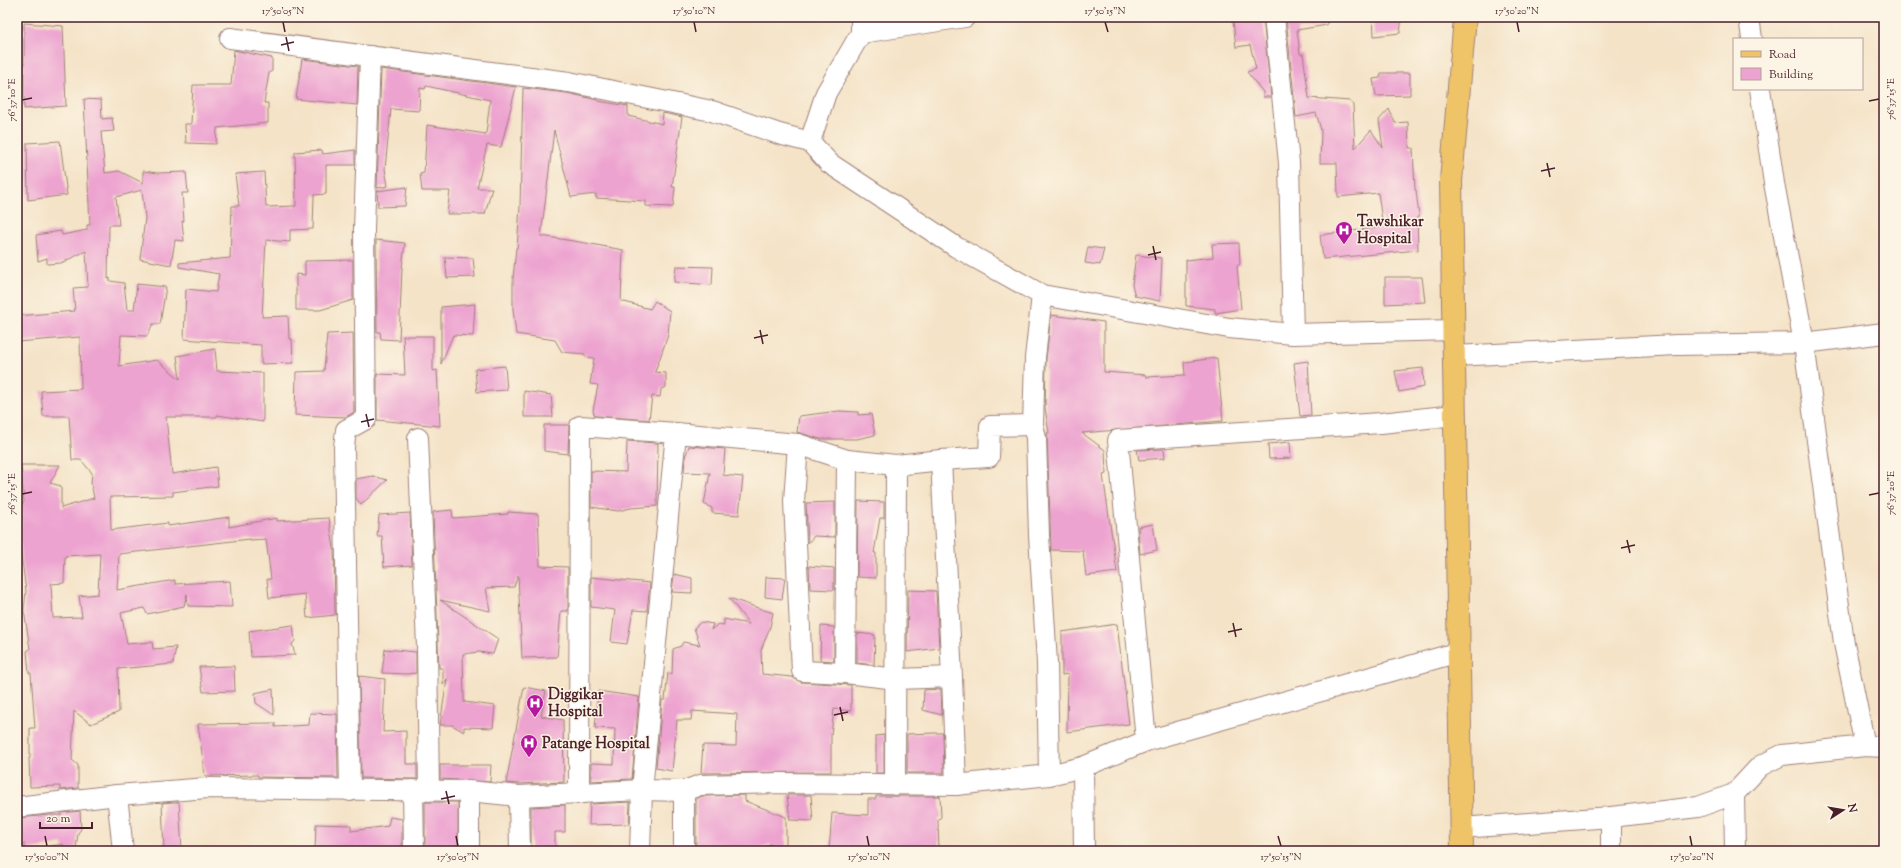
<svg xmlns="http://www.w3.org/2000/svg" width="1901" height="868" font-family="'Sorts Mill Goudy',serif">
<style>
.building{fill:#eda3d0;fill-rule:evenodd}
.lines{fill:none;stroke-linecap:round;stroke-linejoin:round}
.minor-casing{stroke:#9f8179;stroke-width:22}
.major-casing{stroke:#9f8179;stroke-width:24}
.minor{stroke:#fff;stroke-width:20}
.major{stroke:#efc469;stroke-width:22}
.ticks{fill:none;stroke:#4a1f2b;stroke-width:1.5}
.labels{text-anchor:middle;stroke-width:3;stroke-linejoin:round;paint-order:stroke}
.poi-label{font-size:15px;font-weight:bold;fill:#4a1f2b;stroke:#fcf5e5;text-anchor:start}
.neatline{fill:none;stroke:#4a1f2b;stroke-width:1.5}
.ticks-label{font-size:10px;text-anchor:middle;fill:#4a1f2b}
</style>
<rect width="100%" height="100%" fill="#fcf5e5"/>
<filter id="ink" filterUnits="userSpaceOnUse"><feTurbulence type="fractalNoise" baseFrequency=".025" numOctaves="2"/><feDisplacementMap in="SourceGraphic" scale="8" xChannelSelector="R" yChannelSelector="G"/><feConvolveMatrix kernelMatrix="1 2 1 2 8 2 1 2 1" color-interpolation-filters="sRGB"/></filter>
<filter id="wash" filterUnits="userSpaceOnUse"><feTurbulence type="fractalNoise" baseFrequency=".012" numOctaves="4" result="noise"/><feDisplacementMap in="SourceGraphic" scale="16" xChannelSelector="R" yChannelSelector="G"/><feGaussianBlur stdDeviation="0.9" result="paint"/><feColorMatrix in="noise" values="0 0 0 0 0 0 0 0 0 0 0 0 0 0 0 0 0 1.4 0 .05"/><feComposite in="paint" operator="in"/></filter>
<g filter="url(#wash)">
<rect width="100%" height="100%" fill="#f4e3c7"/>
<g id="blocks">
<g class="building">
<polygon points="1238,17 1263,17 1271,97 1263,97 1263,92 1247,72 1256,69 1250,45 1236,47 1233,21 1239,20"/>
<polygon points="1286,17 1327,17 1327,25 1297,30 1300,54 1303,54 1309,98 1350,101 1353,105 1355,148 1371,130 1383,148 1379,120 1389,109 1395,123 1408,122 1409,148 1413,148 1415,190 1416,190 1419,217 1417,217 1418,250 1323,259 1320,235 1383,227 1378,193 1338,197 1337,163 1320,163 1321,130 1316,113 1296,117"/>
<polygon points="1373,17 1402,17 1400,33 1374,36"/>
<polygon points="24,23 63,26 66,106 24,109"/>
<polygon points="234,50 272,58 272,71 269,73 264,103 268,103 268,123 217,128 216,144 186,143 185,124 191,124 193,85 231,85"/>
<polygon points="302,59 358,66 357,105 296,99"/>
<polygon points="381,69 516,87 501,147 487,145 477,188 492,188 485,214 447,214 450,191 422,191 420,174 424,173 427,125 486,134 490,100 426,86 425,89 420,88 419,111 391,109 385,169 388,186 377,188"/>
<polygon points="1381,73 1410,73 1410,95 1376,96 1373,79 1380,78"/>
<polygon points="523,88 567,93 598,100 598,101 628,106 628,116 662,124 663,113 682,117 672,187 675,187 673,207 646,206 646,201 596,198 596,194 571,197 554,130 541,236 586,243 623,250 621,301 650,309 655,301 670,311 668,335 655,372 666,373 666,387 661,389 660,397 652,396 649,420 595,416 593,411 598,385 590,384 594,358 585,357 585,354 562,352 555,340 516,334 513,309 513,279 516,248 517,248 520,207"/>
<path d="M84,99L101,100L102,119L112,118L114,131L101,132L105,173L119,171L143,183V171L158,173L186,172L188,193H182L184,221H182L184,241L175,240L171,265L140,259L145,218L142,190L116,197L119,225H109L108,279L110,278V281L124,283L127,310H134L137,284L166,287L160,324H153L147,336L121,335L119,366L157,360L180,379L177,356L215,349L217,371L263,373V422L217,415V417H166L172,474L216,467L218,486L173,492V496L110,497L111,530L168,523V526L229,517V527L277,518V521L329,518L334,548L335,615L307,618L305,594L269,598L267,579H271L266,539L250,540V539L119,554L117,590L175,580V584L230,581L232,607L188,606L187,594L184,606L147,614L144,608L121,613L127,644L152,642L153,649L176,647L173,664L118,669L119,712L91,724L74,711L72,760L78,765V788L60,790V786L30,787L29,758H30V728H35L31,673H29L27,651L30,649L24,610L26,591L20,546L22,503H24L21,465H60L50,483L61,486V508L94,498L91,483L92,473L81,460H72L69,416H43L41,391L81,389L80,337L17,342V316L75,311L73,288L88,287L86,251L61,263L47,264V258L38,261L36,235L61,231L62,235L87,230V225H90ZM100,554L98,594L79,596L82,617L53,618L51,584L64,583L65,556Z"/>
<polygon points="60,141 67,195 28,200 27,143"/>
<polygon points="322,150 323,154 355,150 355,165 326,165 326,194 314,195 313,229 290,230 290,242 266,240 262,317 288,316 289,339 292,339 293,363 261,364 261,345 184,339 186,289 216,292 219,274 179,267 179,263 230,258 232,206 239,206 235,174 264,172 266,207 296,206 295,152"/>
<polygon points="407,187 405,206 378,207 377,191"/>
<polygon points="376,240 405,243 402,268 399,340 381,339 380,332 377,332"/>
<polygon points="1239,243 1240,264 1237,266 1241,309 1215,313 1215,309 1186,306 1186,260 1213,257 1212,244"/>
<polygon points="1088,247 1104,249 1100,265 1085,263"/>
<polygon points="1136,255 1162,258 1160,301 1135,296 1132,285"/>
<polygon points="445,257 473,258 475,277 447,278"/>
<polygon points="353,260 353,300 320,310 296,310 296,274 305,275 305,261"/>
<polygon points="676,266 713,267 712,285 674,282"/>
<polygon points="1385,277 1422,277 1425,302 1385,304"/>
<polygon points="475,304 473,336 453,335 441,364 441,307"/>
<polygon points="1051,315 1104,322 1104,372 1146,375 1146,377 1185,375 1184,362 1217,358 1223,421 1082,433 1105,450 1106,474 1103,475 1117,572 1086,576 1083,551 1051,550 1047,433 1049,433 1045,408 1046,359"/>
<polygon points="353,333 354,412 346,417 295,415 296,372 324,371 327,334"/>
<polygon points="403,336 433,336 433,371 437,370 440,426 377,420 377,374 405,375"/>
<polygon points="1308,361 1311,415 1300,416 1294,363"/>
<polygon points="505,366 507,390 477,392 475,369"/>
<polygon points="1423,368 1424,387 1399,392 1395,371"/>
<polygon points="524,391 551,395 553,417 524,417"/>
<polygon points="839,411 858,412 858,415 871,414 875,435 857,439 820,439 797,432 799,416"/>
<polygon points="544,425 569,425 568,454 544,451"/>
<polygon points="627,441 658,443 657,506 631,508 618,511 591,507 591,471 626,472"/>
<polygon points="1290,442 1291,458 1269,459 1268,444"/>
<polygon points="689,446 725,449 723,475 743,477 739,515 712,513 712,508 704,504 710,473 684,472 685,457"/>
<polygon points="1164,449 1165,458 1139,460 1137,450"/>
<polygon points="373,476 387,480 361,505 356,498 356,479"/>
<polygon points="858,501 884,502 884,518 880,518 874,553 876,553 876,578 857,577"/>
<polygon points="835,502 835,537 814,536 808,543 806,503"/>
<polygon points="452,510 453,518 508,514 508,512 538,514 540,566 568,567 568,611 561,611 557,657 522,658 518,575 514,587 486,588 490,611 440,600 498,639 493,654 479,652 463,654 464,702 495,706 493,728 464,727 464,732 452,725 440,725 447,679 443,685 443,668 439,668 433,512"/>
<polygon points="410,513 412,565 384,567 382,536 377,536 379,515"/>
<polygon points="1153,524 1157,550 1140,554 1138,527"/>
<polygon points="809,566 834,568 834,590 810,589"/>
<polygon points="674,574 692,578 692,593 672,592"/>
<polygon points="591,577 650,583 647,611 633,610 627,644 611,642 615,610 591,607"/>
<polygon points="766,577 785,578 782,599 765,597"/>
<polygon points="908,590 936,591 939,648 907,652"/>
<polygon points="729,598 773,613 770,627 761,650 762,674 792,677 801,682 851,685 851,711 834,709 831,735 831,772 701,773 703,745 736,746 737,714 692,711 691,720 677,720 672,771 656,768 662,700 665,700 668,673 672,674 673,649 681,646 683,642 700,645 694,628 701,622 713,624 711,630 718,624 724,625 724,619 749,624"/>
<polygon points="1117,624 1129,724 1067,732 1068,674 1062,675 1062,632"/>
<polygon points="293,625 295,641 292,644 295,655 251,657 249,631"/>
<polygon points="821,626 834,627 834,661 820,660"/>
<polygon points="857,633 875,635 874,665 857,663"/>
<polygon points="385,649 416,652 416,673 407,674 382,673"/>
<polygon points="234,666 235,691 203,692 199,667"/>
<polygon points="359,676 385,679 383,732 406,731 406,764 417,764 417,779 361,778"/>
<polygon points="524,687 546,691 541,716 563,720 564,782 519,784 506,783"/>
<polygon points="273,689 274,715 256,703 255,693"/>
<polygon points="941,689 942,715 923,710 924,690"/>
<polygon points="598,691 639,697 632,779 591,781 591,763 614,764 615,729 595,728"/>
<polygon points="310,713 337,714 338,778 258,777 258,775 205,776 198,724 275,723 275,727 309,725"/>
<polygon points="935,733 943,733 944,773 907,773 907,734"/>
<polygon points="884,735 884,773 876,773 876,736"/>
<polygon points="440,765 491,765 490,782 440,779"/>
<polygon points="745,795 745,801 786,817 786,850 773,851 770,844 756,851 696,851 696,799 702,796"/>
<polygon points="787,795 811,795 813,821 790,820"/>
<polygon points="876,796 940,796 941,817 938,820 939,851 829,851 832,813 868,815 868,799 876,799"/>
<polygon points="174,802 179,802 182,851 164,851 162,803"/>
<rect x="425" y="802" width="33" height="49"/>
<polygon points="630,802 629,824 589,825 590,804"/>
<polygon points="565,805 565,832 555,832 555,850 531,851 531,807"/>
<polygon points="80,811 81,829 78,833 76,849 64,851 63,844 24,850 24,843 19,845 17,818 50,815 62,815 61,813"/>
<polygon points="390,817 402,819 402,851 315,851 316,824 351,825 351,831 388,826"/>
</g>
</g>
</g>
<g filter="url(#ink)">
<use href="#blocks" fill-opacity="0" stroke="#9f8179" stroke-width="1"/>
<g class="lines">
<defs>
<g id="minor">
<polyline points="1274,17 1289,163 1293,334"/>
<polyline points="1749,17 1752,39"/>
<polyline points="861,33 965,17"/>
<polyline points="230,38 569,82 712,111 779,134 810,142 829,163 956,247 1042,295 1229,328 1293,334 1454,330"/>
<polyline points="1760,89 1774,183 1804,343 1844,643 1865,746"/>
<polyline points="810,142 826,93 861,33 861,17"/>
<polyline points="1042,295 1035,358 1033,425 1036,438 1039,535 1047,663 1049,775"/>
<polyline points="1454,356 1677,345 1804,343 1884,333"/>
<polyline points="676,433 798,444 794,501 802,671 845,673 897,679 952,677 956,785"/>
<polyline points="418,438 427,646 429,791"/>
<polyline points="798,444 847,460 896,465"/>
<polyline points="941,460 989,457 990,426 1033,425"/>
<polyline points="845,673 847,460"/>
<polyline points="1146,741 1118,440 1381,423 1455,415"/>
<polyline points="1083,767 1084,851"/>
<polyline points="895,785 896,465 941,460 952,677"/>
<polyline points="413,790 414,851"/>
<polyline points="350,791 344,447 346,430 366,419 364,229 370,56"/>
<polyline points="469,791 469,851"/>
<polyline points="579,794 580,426 676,433 642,790 640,851"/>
<polyline points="1734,794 1735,851"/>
<polyline points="117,795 123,851"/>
<polyline points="519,796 520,851"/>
<polyline points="17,807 117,795 208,788 469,791 519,796 642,790 684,791 700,785 780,783 956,785 1049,775 1083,767 1146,741 1459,652"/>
<polyline points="1461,828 1611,817 1698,807 1734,794 1760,766 1782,755 1865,746 1884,747"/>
<polyline points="684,851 684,791"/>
<polyline points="1611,851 1611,817"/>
</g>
<polyline id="major" points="1462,851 1451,181 1465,17"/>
</defs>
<use href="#minor" class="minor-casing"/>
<use href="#major" class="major-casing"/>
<use href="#minor" class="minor"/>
<use href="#major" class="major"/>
</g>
</g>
<path class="ticks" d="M283,22L285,32M694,22L696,32M1105,22L1108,32M1517,22L1519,32M286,37L289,51M281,45L294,42M22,100L32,98M1869,101L1879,99M1547,163L1550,177M1541,171L1555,168M1153,246L1156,260M1148,255L1161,252M760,330L763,344M754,338L768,335M366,414L369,427M361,422L374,419M22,494L32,492M1869,495L1879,493M1627,540L1630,553M1621,548L1635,545M1233,623L1236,637M1228,632L1242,629M840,707L843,721M834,715L848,712M446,791L449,804M441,799L455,796M45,836L47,846M456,836L458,846M867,836L869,846M1278,836L1281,846M1690,836L1692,846"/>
<defs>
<symbol id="hospital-pin" viewBox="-11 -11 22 30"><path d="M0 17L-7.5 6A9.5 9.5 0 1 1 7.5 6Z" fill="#b5179e" stroke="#fcf5e5"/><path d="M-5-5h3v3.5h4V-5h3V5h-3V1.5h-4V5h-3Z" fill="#fff"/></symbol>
</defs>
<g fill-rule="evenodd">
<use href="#hospital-pin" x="1334" y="220" width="20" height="27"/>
<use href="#hospital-pin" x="525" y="693" width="20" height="27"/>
<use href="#hospital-pin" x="519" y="733" width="20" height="27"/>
</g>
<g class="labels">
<g class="poi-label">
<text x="1357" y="226">Tawshikar<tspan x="1357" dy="17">Hospital</tspan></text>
<text x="548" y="699">Diggikar<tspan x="548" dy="17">Hospital</tspan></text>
<text x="542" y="748">Patange Hospital</text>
</g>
</g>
<rect width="1901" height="868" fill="none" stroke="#fcf5e5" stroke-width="44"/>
<rect x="1733" y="38" width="130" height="52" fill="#fcf5e5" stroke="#b59f9b"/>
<rect x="1741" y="51" width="20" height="6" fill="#efc469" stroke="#b59f9b"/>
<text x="1769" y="58" font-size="12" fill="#4a1f2b">Road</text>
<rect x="1741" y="68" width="20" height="12" fill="#eda3d0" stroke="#b59f9b"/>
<text x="1769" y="78" font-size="12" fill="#4a1f2b">Building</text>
<g transform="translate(1843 810) rotate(78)" stroke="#fcf5e5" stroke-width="3" paint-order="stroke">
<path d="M0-3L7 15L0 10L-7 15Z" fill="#4a1f2b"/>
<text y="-6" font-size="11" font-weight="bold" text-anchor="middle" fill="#4a1f2b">N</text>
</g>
<path d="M40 822v6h52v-6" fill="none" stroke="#4a1f2b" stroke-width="2"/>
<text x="46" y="822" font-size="12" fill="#4a1f2b" stroke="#fcf5e5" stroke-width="3" paint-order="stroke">20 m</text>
<rect x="22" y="22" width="1857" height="824" class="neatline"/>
<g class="ticks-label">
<text x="283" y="14">17°50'05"N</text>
<text x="694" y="14">17°50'10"N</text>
<text x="1105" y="14">17°50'15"N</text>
<text x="1517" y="14">17°50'20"N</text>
<text transform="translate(1890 99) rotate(-90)" y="4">76°37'15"E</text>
<text transform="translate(11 100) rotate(-90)" y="4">76°37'10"E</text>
<text transform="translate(1890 493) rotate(-90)" y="4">76°37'20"E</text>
<text transform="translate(11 494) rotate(-90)" y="4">76°37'15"E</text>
<text x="47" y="860">17°50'00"N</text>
<text x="458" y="860">17°50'05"N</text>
<text x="869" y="860">17°50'10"N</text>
<text x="1281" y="860">17°50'15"N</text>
<text x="1692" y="860">17°50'20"N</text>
</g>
</svg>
